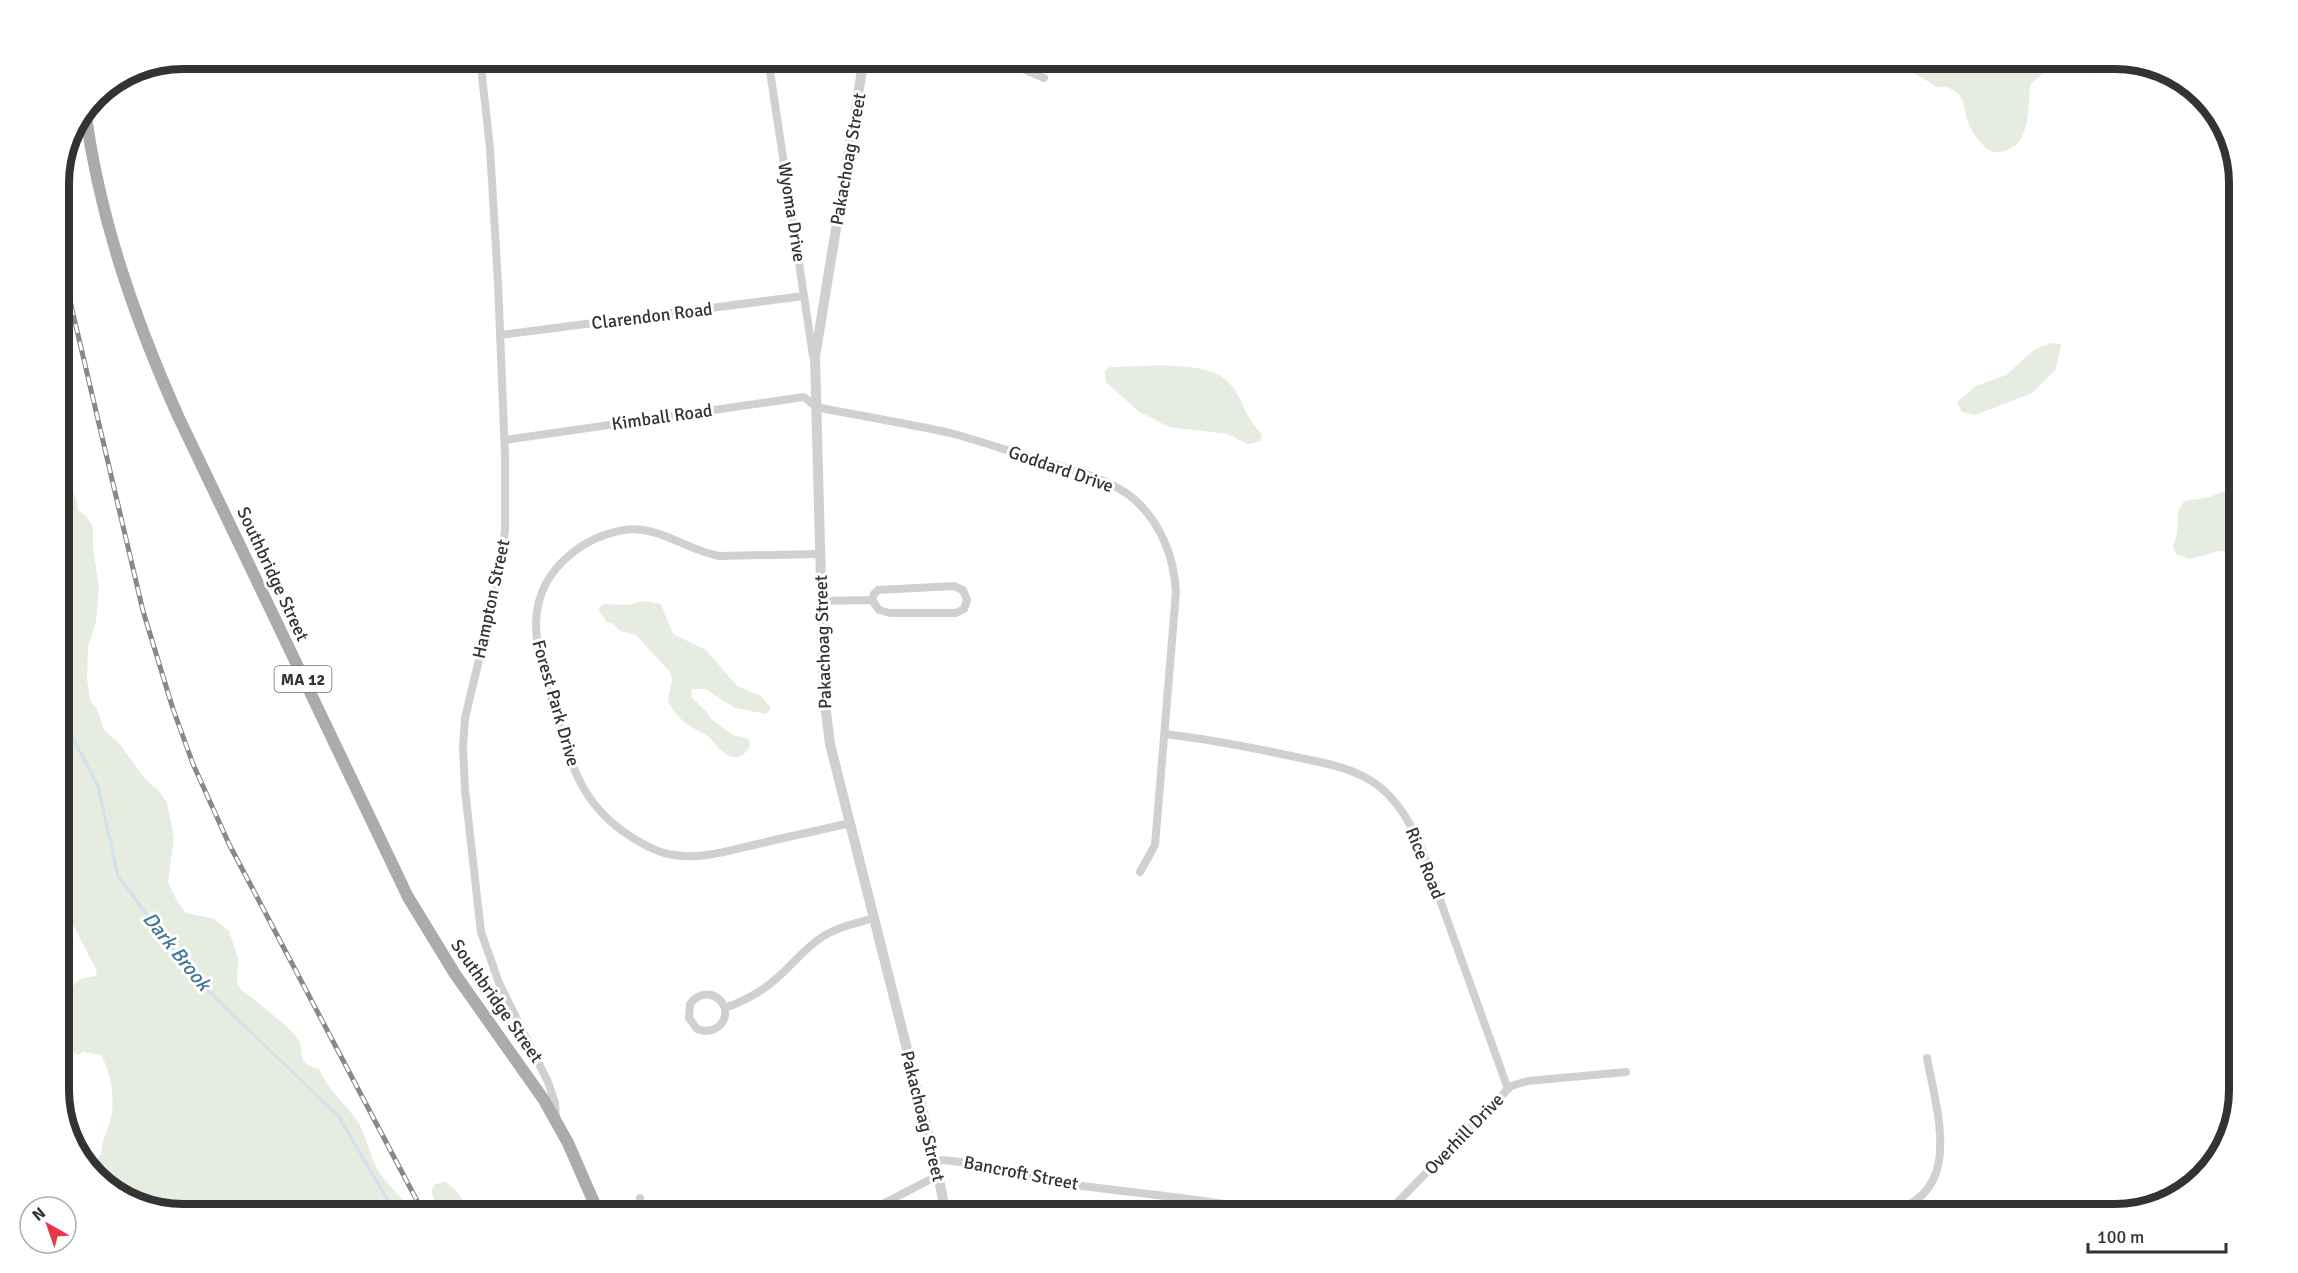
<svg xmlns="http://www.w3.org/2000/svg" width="2298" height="1273" font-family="Signika,sans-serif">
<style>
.green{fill:#e6ecdf}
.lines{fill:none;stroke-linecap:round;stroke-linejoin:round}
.stream{stroke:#cfe2ee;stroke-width:3}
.minor{stroke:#d0d0d0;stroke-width:8}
.tertiary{stroke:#d0d0d0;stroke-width:10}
.primary{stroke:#ababab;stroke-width:12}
.rail-casing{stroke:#888;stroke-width:5}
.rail{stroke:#fff;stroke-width:3;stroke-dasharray:9;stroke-linecap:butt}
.labels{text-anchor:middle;stroke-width:6;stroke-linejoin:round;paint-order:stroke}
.shield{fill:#fff;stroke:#707070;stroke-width:1.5}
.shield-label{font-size:16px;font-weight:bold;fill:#333}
.street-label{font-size:18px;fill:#333;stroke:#fff}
.water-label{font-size:20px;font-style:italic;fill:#3f7597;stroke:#fff}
.rim{fill:none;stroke:#333;stroke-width:8}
</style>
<rect width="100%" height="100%" fill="#fff"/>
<g class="green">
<path d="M1907,59V58L2105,59L2094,71L2088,74L2075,65L2056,63L2030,84C2029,101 2030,140 2011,148C1999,154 1992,154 1982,144C1977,138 1972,132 1969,125C1964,113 1966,99 1955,91C1950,87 1942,86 1937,87L1914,73Z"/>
<path d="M2239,188V244C2221,220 2222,213 2239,188Z"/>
<polygon points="2052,343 2061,344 2056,369 2032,393 1975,415 1962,412 1957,402 1976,386 2006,375 2035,349"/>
<path d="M1110,367C1142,367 1208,358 1230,384C1239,393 1242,405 1248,416C1252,423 1257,429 1262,435L1261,441L1248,444L1227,434L1169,427L1138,411L1106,382L1105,371Z"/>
<polygon points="2239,485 2239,554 2220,551 2189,559 2176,554 2173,547 2177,533 2178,512 2184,501 2210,497"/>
<path d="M59,486C73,492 78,494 78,510L87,517L93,527V548L99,588L96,622L88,646L87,679L90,701L97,709L104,730L118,742L145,779L158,790L167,803L174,838L168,882L177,901L186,913L214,919L229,931L238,958L237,983L242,991L250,996C264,1009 286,1023 297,1038C308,1053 292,1062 319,1069C329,1091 345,1103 358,1122C367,1137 369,1155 378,1170C388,1187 404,1198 413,1214H183L127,1202L88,1167L101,1154C102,1138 108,1132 111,1118C115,1099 111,1072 101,1055L83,1052L79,1055L75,1054L68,1046C67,1032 64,984 81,979C86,977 90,978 95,976L97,971L73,925L68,904L59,894Z"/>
<path d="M643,601L661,604L673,634L706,650L737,686L761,696L771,708L766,714L735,708L705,689H692L691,697L707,712L711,719L733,735L746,738L750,742C750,748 748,750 744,754C729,765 718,746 709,737C705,733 698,731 693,728C683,723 672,711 668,700L672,679L669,671L636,635L620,631L612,623L607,622L598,609L603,604L628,605Z"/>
<polygon points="445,1181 459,1194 469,1214 441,1214 431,1192 434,1185"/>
</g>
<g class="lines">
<polyline class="stream" points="59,636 68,729 98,786 118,876 194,977 339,1117 390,1204 385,1214"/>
<g class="minor">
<polyline points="480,58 490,148 498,282 505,456 505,531 498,581 465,718 463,748 465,790 481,932 499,983 548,1082 555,1103 556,1119"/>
<polyline points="768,58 813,356"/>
<polyline points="998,58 1044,78"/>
<polyline points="114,82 198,58"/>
<polyline points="500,335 804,296"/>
<path d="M505,440L804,397L816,407C860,416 906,423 950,433C981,441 1011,452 1042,461C1072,470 1109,478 1134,499C1161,523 1174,557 1176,592L1155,845L1140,872"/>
<path d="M819,554L719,556C685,550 660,525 624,530C605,533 585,542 571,554C518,597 537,650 553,704C569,756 577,799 624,832C637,841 651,850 668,854C699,861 731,850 762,843C791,836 821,830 850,823"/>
<polyline points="820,601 872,600 874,594 878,590 954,586 963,590 967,600 964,609 956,613 890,613 879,610 872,600"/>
<path d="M1165,734C1207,739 1249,747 1291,756C1318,762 1349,766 1373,782C1396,797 1410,822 1421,847L1508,1089"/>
<path d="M725,1008C727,1025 713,1035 697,1029L689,1018L690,1004C701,990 718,992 725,1008C744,1001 762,992 777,978C792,965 805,948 822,937C837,927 857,923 874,918"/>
<path d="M935,1160C975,1160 1013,1177 1052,1182C1130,1193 1208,1199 1284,1214"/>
<polyline points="640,1198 640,1214"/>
<polyline points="863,1214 939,1175"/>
<polyline points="1386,1214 1511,1086 1528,1081 1626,1072"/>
<path d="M1829,1214C1848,1213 1867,1216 1885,1212C1966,1198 1937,1113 1927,1058"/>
</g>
<polyline class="tertiary" points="864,58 815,357 824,696 830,744 935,1160 946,1214"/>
<path class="primary" d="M85,109C99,217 134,317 178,416L408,897L455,974L544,1100L568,1143L599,1214"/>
<defs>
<polyline id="rail" points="59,254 143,611 173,709 193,764 229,844 424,1214"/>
</defs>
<use href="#rail" class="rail-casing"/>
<use href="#rail" class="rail"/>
</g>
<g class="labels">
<rect class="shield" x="274.5" y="666" width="57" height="26" rx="4.5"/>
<g class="shield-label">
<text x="303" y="685">MA 12</text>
</g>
<g class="street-label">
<text transform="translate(848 159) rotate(-80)" y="6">Pakachoag Street</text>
<text transform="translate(792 212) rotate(81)" y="6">Wyoma Drive</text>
<text transform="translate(652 316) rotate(-7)" y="6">Clarendon Road</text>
<text transform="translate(662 417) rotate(-8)" y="6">Kimball Road</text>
<text transform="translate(1061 469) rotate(19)" y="6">Goddard Drive</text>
<text transform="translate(273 574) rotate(65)" y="6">Southbridge Street</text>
<text transform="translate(491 599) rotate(-78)" y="6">Hampton Street</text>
<text transform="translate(823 642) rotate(-92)" y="6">Pakachoag Street</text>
<text transform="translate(556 703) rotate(74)" y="6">Forest Park Drive</text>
<text transform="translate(1425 863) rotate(68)" y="6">Rice Road</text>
<text transform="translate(497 1001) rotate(55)" y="6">Southbridge Street</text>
<text transform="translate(923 1116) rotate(76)" y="6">Pakachoag Street</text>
<text transform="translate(1464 1134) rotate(-46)" y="6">Overhill Drive</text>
<text transform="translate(1021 1173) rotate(11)" y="6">Bancroft Street</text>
</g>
<g class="water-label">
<text transform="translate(177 951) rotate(51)" y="7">Dark Brook</text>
</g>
</g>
<path d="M0 0H2298V1273H0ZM183 69H2115A114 114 0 0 1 2229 183V1090A114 114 0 0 1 2115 1204H183A114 114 0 0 1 69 1090V183A114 114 0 0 1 183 69Z" fill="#fff" fill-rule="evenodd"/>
<path class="rim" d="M183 69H2115A114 114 0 0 1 2229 183V1090A114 114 0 0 1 2115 1204H183A114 114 0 0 1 69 1090V183A114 114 0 0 1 183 69Z"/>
<g transform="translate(48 1225) rotate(320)"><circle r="28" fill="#ffffff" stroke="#adadad" stroke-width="1.5"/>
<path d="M0-4.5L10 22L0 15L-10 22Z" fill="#e63946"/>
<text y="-9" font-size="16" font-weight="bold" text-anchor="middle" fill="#333333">N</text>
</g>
<path d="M2088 1243v9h138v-9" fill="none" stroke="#333333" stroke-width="3"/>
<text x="2097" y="1243" font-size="18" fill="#333333" stroke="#ffffff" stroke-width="4.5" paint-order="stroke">100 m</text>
</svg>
